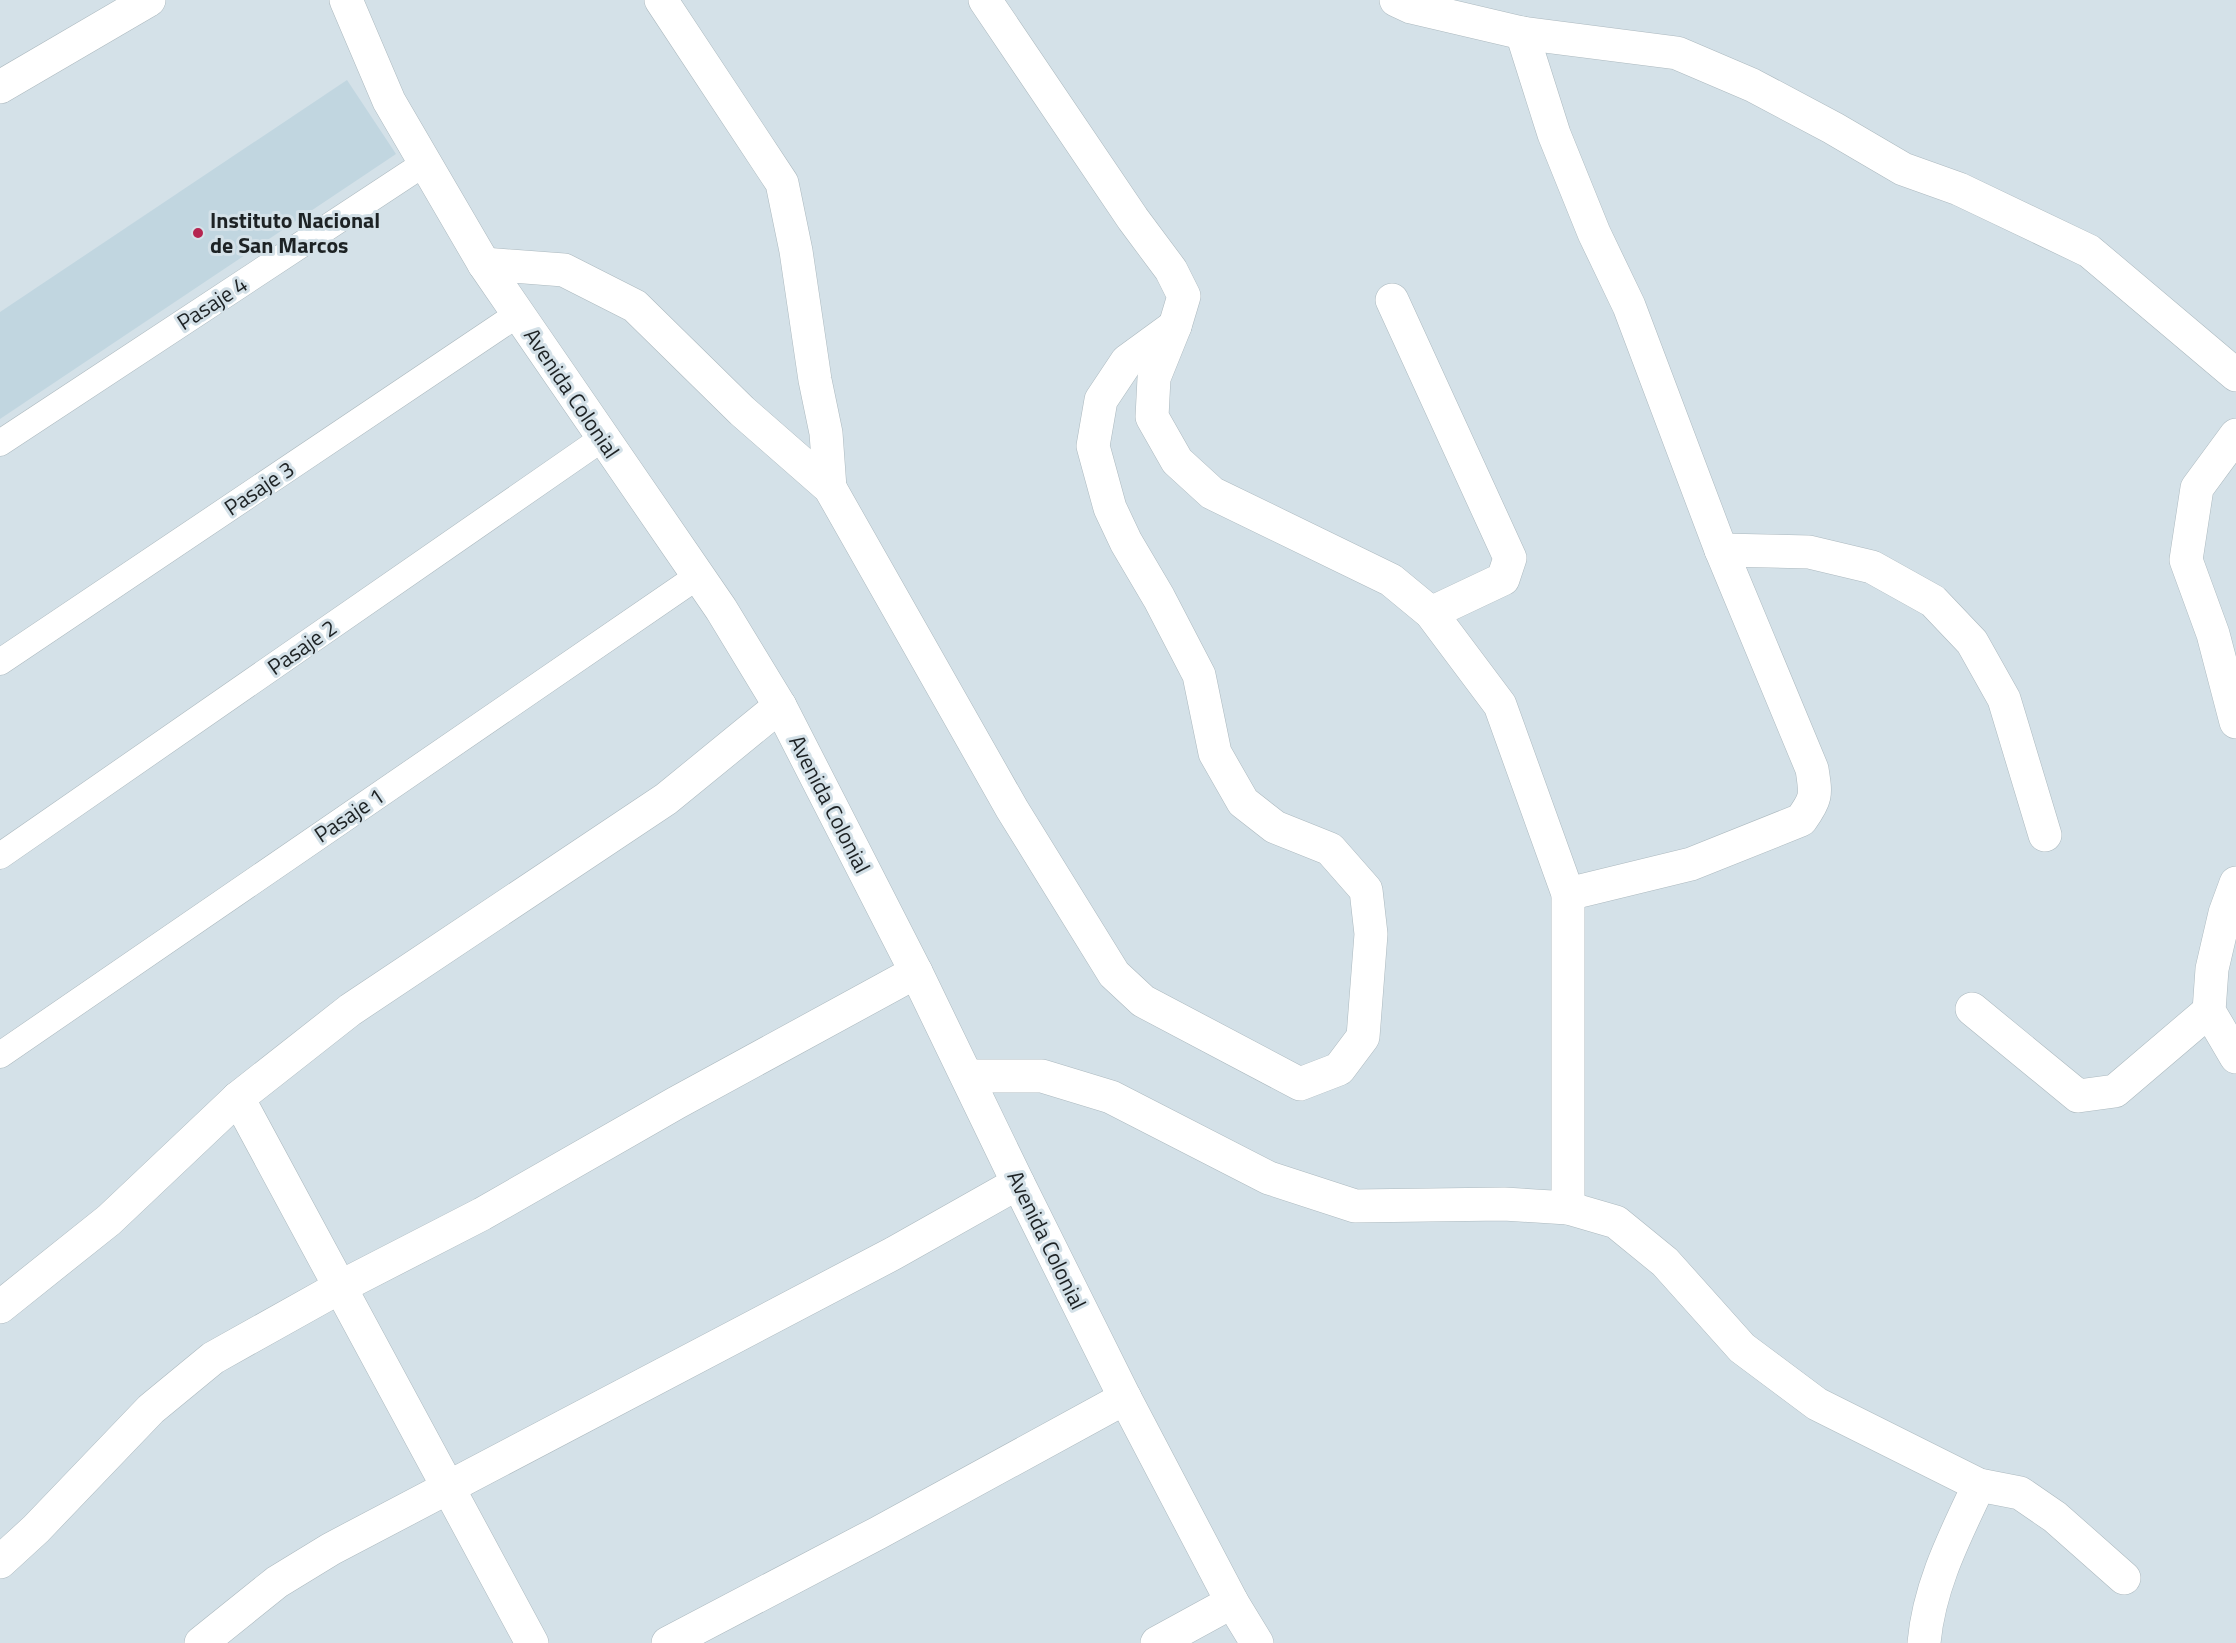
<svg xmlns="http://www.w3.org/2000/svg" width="2236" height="1643" font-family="'Titillium Web',sans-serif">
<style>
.built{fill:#c1d6e0}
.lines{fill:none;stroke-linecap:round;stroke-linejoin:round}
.pedestrian-casing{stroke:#acb9bf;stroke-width:27}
.minor-casing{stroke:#acb9bf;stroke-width:34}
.tertiary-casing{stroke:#acb9bf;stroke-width:34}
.pedestrian{stroke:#fff;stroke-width:26}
.minor{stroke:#fff;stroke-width:33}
.tertiary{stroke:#fff;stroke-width:33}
.poi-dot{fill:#b52550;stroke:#d4e1e8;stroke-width:2}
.labels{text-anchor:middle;stroke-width:6;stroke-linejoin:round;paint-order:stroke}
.poi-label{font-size:22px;font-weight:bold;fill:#1d2224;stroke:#d4e1e8;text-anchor:start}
.street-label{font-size:22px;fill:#1d2224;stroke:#d4e1e8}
</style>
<rect width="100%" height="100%" fill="#d4e1e8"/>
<polygon class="built" points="347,80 396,154 0,419 0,312"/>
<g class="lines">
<defs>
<g id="pedestrian">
<polyline points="0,443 425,163"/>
<polyline points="0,662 518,314"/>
<polyline points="0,856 603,438"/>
<polyline points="0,1055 698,576"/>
</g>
<g id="minor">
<polyline points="661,0 782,183 796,251 815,380 826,433 830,488"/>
<polyline points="985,0 1133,219 1171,270 1184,296 1175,326 1154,378 1152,417 1177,461 1212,493 1391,580 1431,613 1500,705 1568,894 1568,1208"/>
<polyline points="1396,0 1411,7 1522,33 1677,53 1752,85 1833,128 1903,169 1959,189 2089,251 2236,375"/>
<path d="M1522,33L1554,134L1594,233L1629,306L1721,550L1812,769C1816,795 1817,798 1801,820L1691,864L1568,894"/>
<polyline points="0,87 149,0"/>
<polyline points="484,264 564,270 635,306 742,411 830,488 1012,809 1114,974 1143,1001 1300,1084 1339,1069 1363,1037 1371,934 1366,890 1330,849 1275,827 1243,802 1215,753 1199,675 1159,598 1126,542 1110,508 1093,446 1101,400 1127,361 1175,326"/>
<polyline points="1392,300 1510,558 1503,579 1431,613"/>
<polyline points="2236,435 2197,488 2186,560 2213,634 2236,722"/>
<polyline points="1721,550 1809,552 1872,567 1933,601 1972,642 2004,699 2045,835"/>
<polyline points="2236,883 2225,913 2212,969 2209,1011 2236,1057"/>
<polyline points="1972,1009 2078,1096 2115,1091 2209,1011"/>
<polyline points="967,1076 1042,1076 1111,1097 1269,1178 1355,1206 1504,1204 1568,1208 1616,1222 1665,1262 1742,1348 1817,1404 1979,1485 2020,1493 2055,1517 2124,1578"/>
<polyline points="238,1098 532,1643"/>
<polyline points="0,1307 109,1220 238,1098 350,1010 666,799 780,706"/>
<polyline points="0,1562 36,1529 151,1409 213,1358 340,1287 482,1214 676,1103 916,972"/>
<polyline points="201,1643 277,1582 331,1549 894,1253 1018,1183"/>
<polyline points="668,1643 878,1533 1125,1398"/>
<polyline points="1157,1643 1232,1602"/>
<path d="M1924,1643C1929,1586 1955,1536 1979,1485"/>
</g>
<polyline id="tertiary" points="346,0 389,101 484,264 721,609 780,706 916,972 1018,1183 1125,1398 1232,1602 1257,1643"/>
</defs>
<use href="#pedestrian" class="pedestrian-casing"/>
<use href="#minor" class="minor-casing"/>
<use href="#tertiary" class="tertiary-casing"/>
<use href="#pedestrian" class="pedestrian"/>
<use href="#minor" class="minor"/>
<use href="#tertiary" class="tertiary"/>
</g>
<circle class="poi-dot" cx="198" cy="233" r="6"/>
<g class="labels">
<g class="poi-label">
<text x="210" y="228">Instituto Nacional<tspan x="210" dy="25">de San Marcos</tspan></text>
</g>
<g class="street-label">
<text transform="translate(212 303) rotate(-33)" y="8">Pasaje 4</text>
<text transform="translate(572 393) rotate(56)" y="8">Avenida Colonial</text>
<text transform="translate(259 488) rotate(-34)" y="8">Pasaje 3</text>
<text transform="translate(302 647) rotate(-35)" y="8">Pasaje 2</text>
<text transform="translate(830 804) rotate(63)" y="8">Avenida Colonial</text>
<text transform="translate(349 815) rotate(-34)" y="8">Pasaje 1</text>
<text transform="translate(1047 1240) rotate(64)" y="8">Avenida Colonial</text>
</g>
</g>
</svg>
